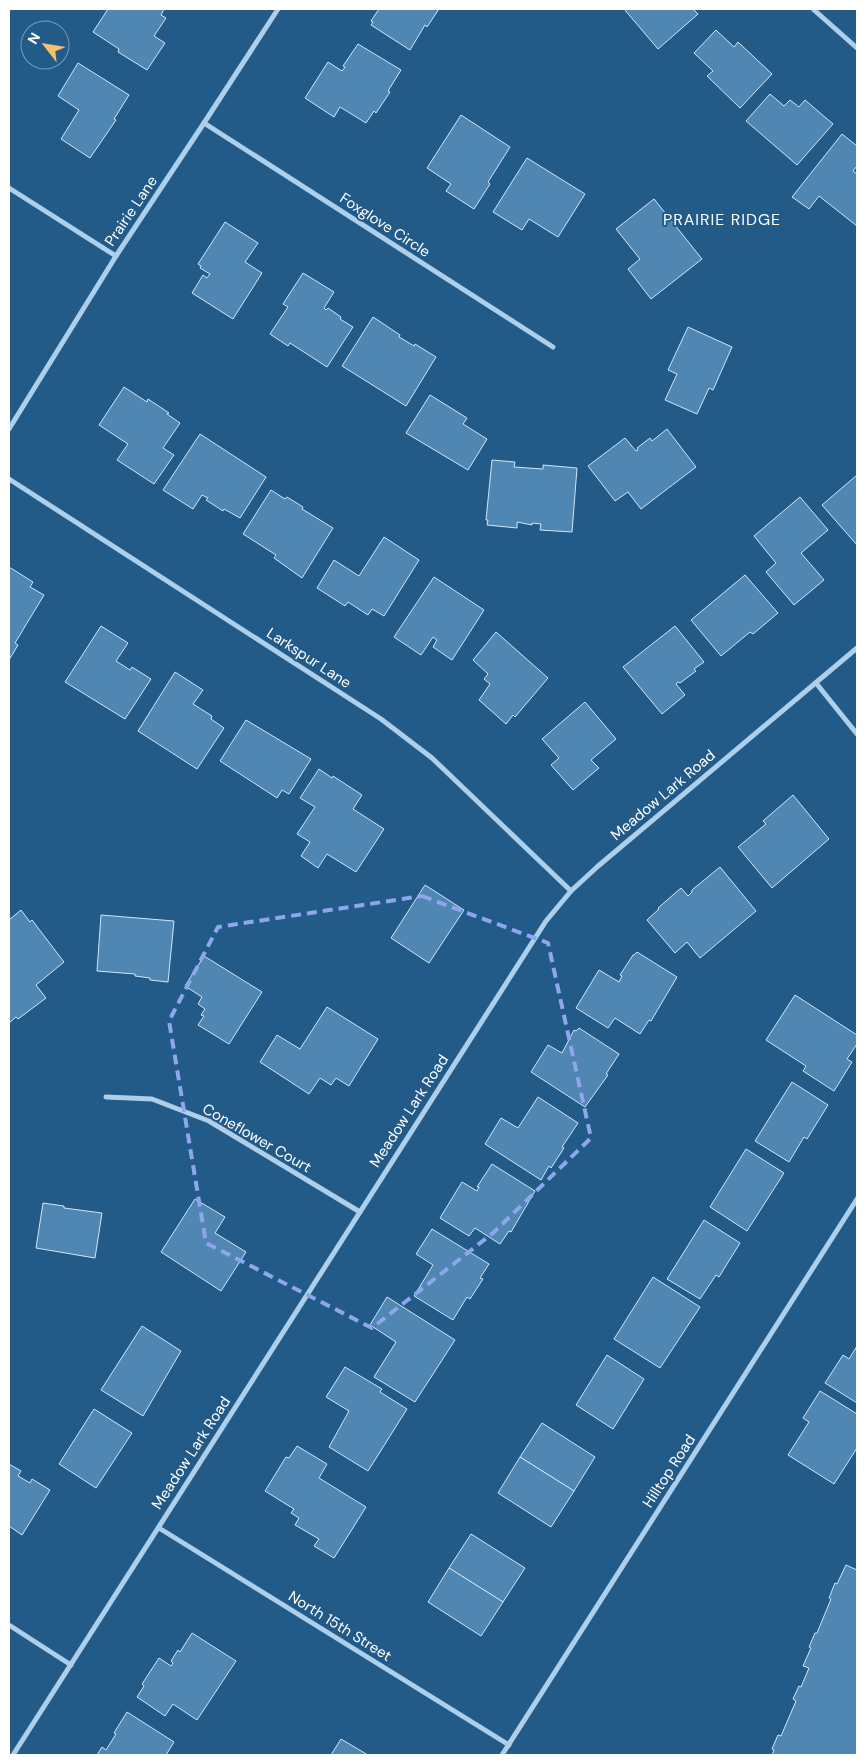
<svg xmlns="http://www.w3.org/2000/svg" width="866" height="1764" font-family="'DM Sans',sans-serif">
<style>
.building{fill:#4f86b2;stroke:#d2e7f7}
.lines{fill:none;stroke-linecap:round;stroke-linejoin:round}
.minor{stroke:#adcfea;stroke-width:5}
.marked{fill:none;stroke:#8ea6ec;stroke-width:4;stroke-dasharray:10 6;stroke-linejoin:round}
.labels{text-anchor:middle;stroke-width:4;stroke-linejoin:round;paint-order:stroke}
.street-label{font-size:15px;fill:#fff;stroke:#225a88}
.neighbourhood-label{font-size:16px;letter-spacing:1px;fill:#fff;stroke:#225a88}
</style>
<rect width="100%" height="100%" fill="#225a88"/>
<g class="building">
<polygon points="108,9 164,9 161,15 166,18 154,36 165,43 147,70 118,52 119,49 93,32"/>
<polygon points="379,9 439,9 427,27 425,25 410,50 371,25 373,22 371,21"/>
<polygon points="624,9 693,9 698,14 658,49"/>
<polygon points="716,30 734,47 738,42 772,74 740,108 707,76 713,71 694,53"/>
<polygon points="358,44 401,70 388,91 390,92 376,113 374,111 366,123 340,107 334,117 305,98 328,62 342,71 345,67 343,66"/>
<polygon points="78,63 129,95 114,119 116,120 90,158 61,139 79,110 58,96"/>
<polygon points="770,94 784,106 790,100 799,107 805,100 833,124 797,165 746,121"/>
<polygon points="461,115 510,147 488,182 490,184 474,209 446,191 451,184 427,168"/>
<polygon points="842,134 857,146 857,166 853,171 857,174 857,226 819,196 809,209 792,197"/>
<polygon points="527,158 585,194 558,237 529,219 522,230 493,212"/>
<polygon points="654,199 702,259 651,299 628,269 640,259 616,229"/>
<polygon points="225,222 258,243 245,262 262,273 233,319 192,293 203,275 207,278 210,274 200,268 201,266 198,264"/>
<polygon points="303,273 334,292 324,308 326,310 328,308 341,317 340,319 353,327 327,367 290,343 288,346 270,334 288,307 283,304"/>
<polygon points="373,317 400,335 399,337 414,346 415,344 436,357 406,406 342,366"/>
<polygon points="688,327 732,347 713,390 709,388 697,414 665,400 677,374 668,370"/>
<polygon points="124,387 147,402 148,399 169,413 167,414 180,423 163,448 174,455 154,484 117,460 128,444 99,425"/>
<polygon points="430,395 467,418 463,424 487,439 468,470 406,433"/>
<polygon points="667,429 696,467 641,509 628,492 615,501 588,466 625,438 636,451 638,450 637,448 650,438 652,441"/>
<polygon points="200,434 266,477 240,518 224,509 223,511 206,500 208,498 202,495 193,509 163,490"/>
<polygon points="492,460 515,462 514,467 543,469 543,465 577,468 572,532 540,530 541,524 532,523 532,525 517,522 517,528 487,525 488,520 486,520"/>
<polygon points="857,475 857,545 822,505"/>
<polygon points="271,490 285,499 287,497 303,507 302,509 333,528 302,578 274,558 276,555 243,534"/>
<polygon points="800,497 828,530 801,553 824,580 794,605 766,572 776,563 754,536"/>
<polygon points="384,537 419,560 384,616 372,609 368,615 348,602 345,606 317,588 334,560 359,576"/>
<polygon points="9,567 33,582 30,587 44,595 15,643 18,645 9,660"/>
<polygon points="745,575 778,613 753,634 750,632 721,656 691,620"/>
<polygon points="434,577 484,610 452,660 433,647 437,640 433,637 421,655 394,637"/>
<polygon points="101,626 128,643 116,661 130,670 132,667 151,679 125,719 65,682"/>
<polygon points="675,626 704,662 694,669 696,671 680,683 678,682 676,684 685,695 662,714 623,667"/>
<polygon points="496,632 548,678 515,717 513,715 506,724 479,700 490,684 484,679 488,674 473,660"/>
<polygon points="175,672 203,690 193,704 212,716 211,719 224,728 197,769 138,731"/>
<polygon points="585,702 616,739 591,760 599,768 573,790 551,765 559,758 542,739"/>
<polygon points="246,720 311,759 289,794 282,790 277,798 220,761"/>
<polygon points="319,769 332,778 333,776 362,795 353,809 384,829 356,872 327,854 318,868 301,856 310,842 297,834 315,807 300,798"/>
<polygon points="793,795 829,839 772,888 738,847 766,824 763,821"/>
<polygon points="720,867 756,911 700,958 687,942 675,953 647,920 659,909 658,908 681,888 688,896 692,892 692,890"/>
<polygon points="425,885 464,910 429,963 391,938"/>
<polygon points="21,910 30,922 32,920 64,962 36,985 46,998 18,1019 16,1017 9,1023 9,920"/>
<polygon points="101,915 174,921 168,982 150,980 150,978 135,976 135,974 97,971"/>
<polygon points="637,952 677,977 651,1021 649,1020 640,1034 615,1018 608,1028 576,1008 599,970 619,982 622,976 620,975 633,955 634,955"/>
<polygon points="204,956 262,992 229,1044 198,1025 204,1016 201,1015 205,1009 198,1004 202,997 185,986"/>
<polygon points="795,995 857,1035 857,1044 847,1059 852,1062 834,1091 803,1071 806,1066 766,1040"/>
<polygon points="327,1007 378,1039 349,1086 336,1078 331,1085 320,1078 309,1094 260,1062 277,1035 300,1049"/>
<polygon points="579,1028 619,1054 606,1074 608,1075 585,1107 531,1072 548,1045 562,1053 574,1030 576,1031"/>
<polygon points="792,1082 828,1105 807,1139 804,1137 789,1162 755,1141"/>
<polygon points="538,1097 578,1123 562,1147 564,1148 551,1168 549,1166 541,1180 485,1144 501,1118 518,1128"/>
<polygon points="746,1149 784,1173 747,1231 710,1207"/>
<polygon points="492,1164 535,1191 511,1232 509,1231 500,1244 475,1228 469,1236 440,1218 462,1182 477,1191 479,1187 477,1187"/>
<polygon points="195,1199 225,1217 215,1233 246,1252 221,1291 161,1252"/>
<polygon points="43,1203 64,1206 64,1208 102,1213 95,1258 36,1248"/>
<polygon points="704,1220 740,1243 719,1277 716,1275 700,1299 667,1279"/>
<polygon points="432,1229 489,1264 480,1278 483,1279 470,1299 467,1297 453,1320 414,1296 433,1265 416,1254"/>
<polygon points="653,1277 700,1307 660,1368 614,1339"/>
<polygon points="387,1297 455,1340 415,1402 374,1377 396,1342 370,1325"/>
<polygon points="142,1326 181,1351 143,1416 101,1390"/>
<polygon points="857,1346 857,1403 825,1383 843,1355 849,1359"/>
<polygon points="607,1355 644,1379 613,1429 576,1405"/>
<polygon points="345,1367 382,1389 380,1392 407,1409 368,1471 329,1447 349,1411 326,1397"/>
<polygon points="820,1391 857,1414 857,1448 834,1484 788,1455 809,1422 803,1418"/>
<polygon points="94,1409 132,1433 96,1488 59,1464"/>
<polygon points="542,1423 595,1457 574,1491 520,1457"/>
<polygon points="297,1446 327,1464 319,1478 366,1507 334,1558 314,1546 319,1539 295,1525 299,1518 291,1513 294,1509 265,1491 286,1457 289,1458"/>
<polygon points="520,1457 574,1491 551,1527 498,1493"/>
<polygon points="9,1464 21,1471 18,1476 30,1483 32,1479 50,1490 22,1535 9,1526"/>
<polygon points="471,1534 525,1568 503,1602 449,1568"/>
<polygon points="846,1565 857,1570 857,1753 856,1755 772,1755 774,1750 772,1749 778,1735 781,1736 796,1701 793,1699 799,1686 801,1687 809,1668 803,1666 811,1648 809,1647 815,1633 817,1633 831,1599 829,1598 835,1583 837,1584"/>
<polygon points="449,1568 503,1602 481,1636 428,1602"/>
<polygon points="192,1633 236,1661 197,1720 173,1704 165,1716 137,1697 144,1686 142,1684 159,1658 171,1666 173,1663 171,1661 178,1650 180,1652"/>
<polygon points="127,1712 174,1742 166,1755 97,1755 102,1747 106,1750 116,1734 114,1733"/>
<polygon points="341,1739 368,1755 331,1755"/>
</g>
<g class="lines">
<g class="minor">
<polyline points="813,9 857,48"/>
<polyline points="204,123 553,347"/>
<polyline points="9,188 116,256"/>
<polyline points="9,429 116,256 204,123 278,9"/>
<polyline points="9,479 381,719 432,758 571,891"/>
<polyline points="816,683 857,734"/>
<polyline points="106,1097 152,1099 209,1121 360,1212"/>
<polyline points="159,1528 509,1745"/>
<polyline points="9,1625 71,1665"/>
<polyline points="13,1755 546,921 571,891 597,867 857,648"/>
<polyline points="502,1755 857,1199"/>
</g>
</g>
<path class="marked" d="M422,896L548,943L591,1138L493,1233L372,1328L206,1243L169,1021L218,927Z"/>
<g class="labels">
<g class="street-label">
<text transform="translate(131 211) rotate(-56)" y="5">Prairie Lane</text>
<text transform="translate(385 225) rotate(33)" y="5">Foxglove Circle</text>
<text transform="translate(309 658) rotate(33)" y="5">Larkspur Lane</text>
<text transform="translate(663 795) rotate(-40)" y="5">Meadow Lark Road</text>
<text transform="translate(409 1111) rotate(-57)" y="5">Meadow Lark Road</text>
<text transform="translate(257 1138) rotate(30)" y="5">Coneflower Court</text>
<text transform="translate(191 1453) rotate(-57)" y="5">Meadow Lark Road</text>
<text transform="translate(669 1471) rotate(-57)" y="5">Hilltop Road</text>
<text transform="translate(340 1626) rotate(32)" y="5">North 15th Street</text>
</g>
<g class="neighbourhood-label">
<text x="722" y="225">PRAIRIE RIDGE</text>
</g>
</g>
<rect width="866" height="1764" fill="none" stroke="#ffffff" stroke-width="20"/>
<g transform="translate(45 45) rotate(301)"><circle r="24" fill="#225a88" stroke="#7a9cb8"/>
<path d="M0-4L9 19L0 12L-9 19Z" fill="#f6c070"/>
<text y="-8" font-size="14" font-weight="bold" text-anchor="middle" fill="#ffffff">N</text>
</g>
</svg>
